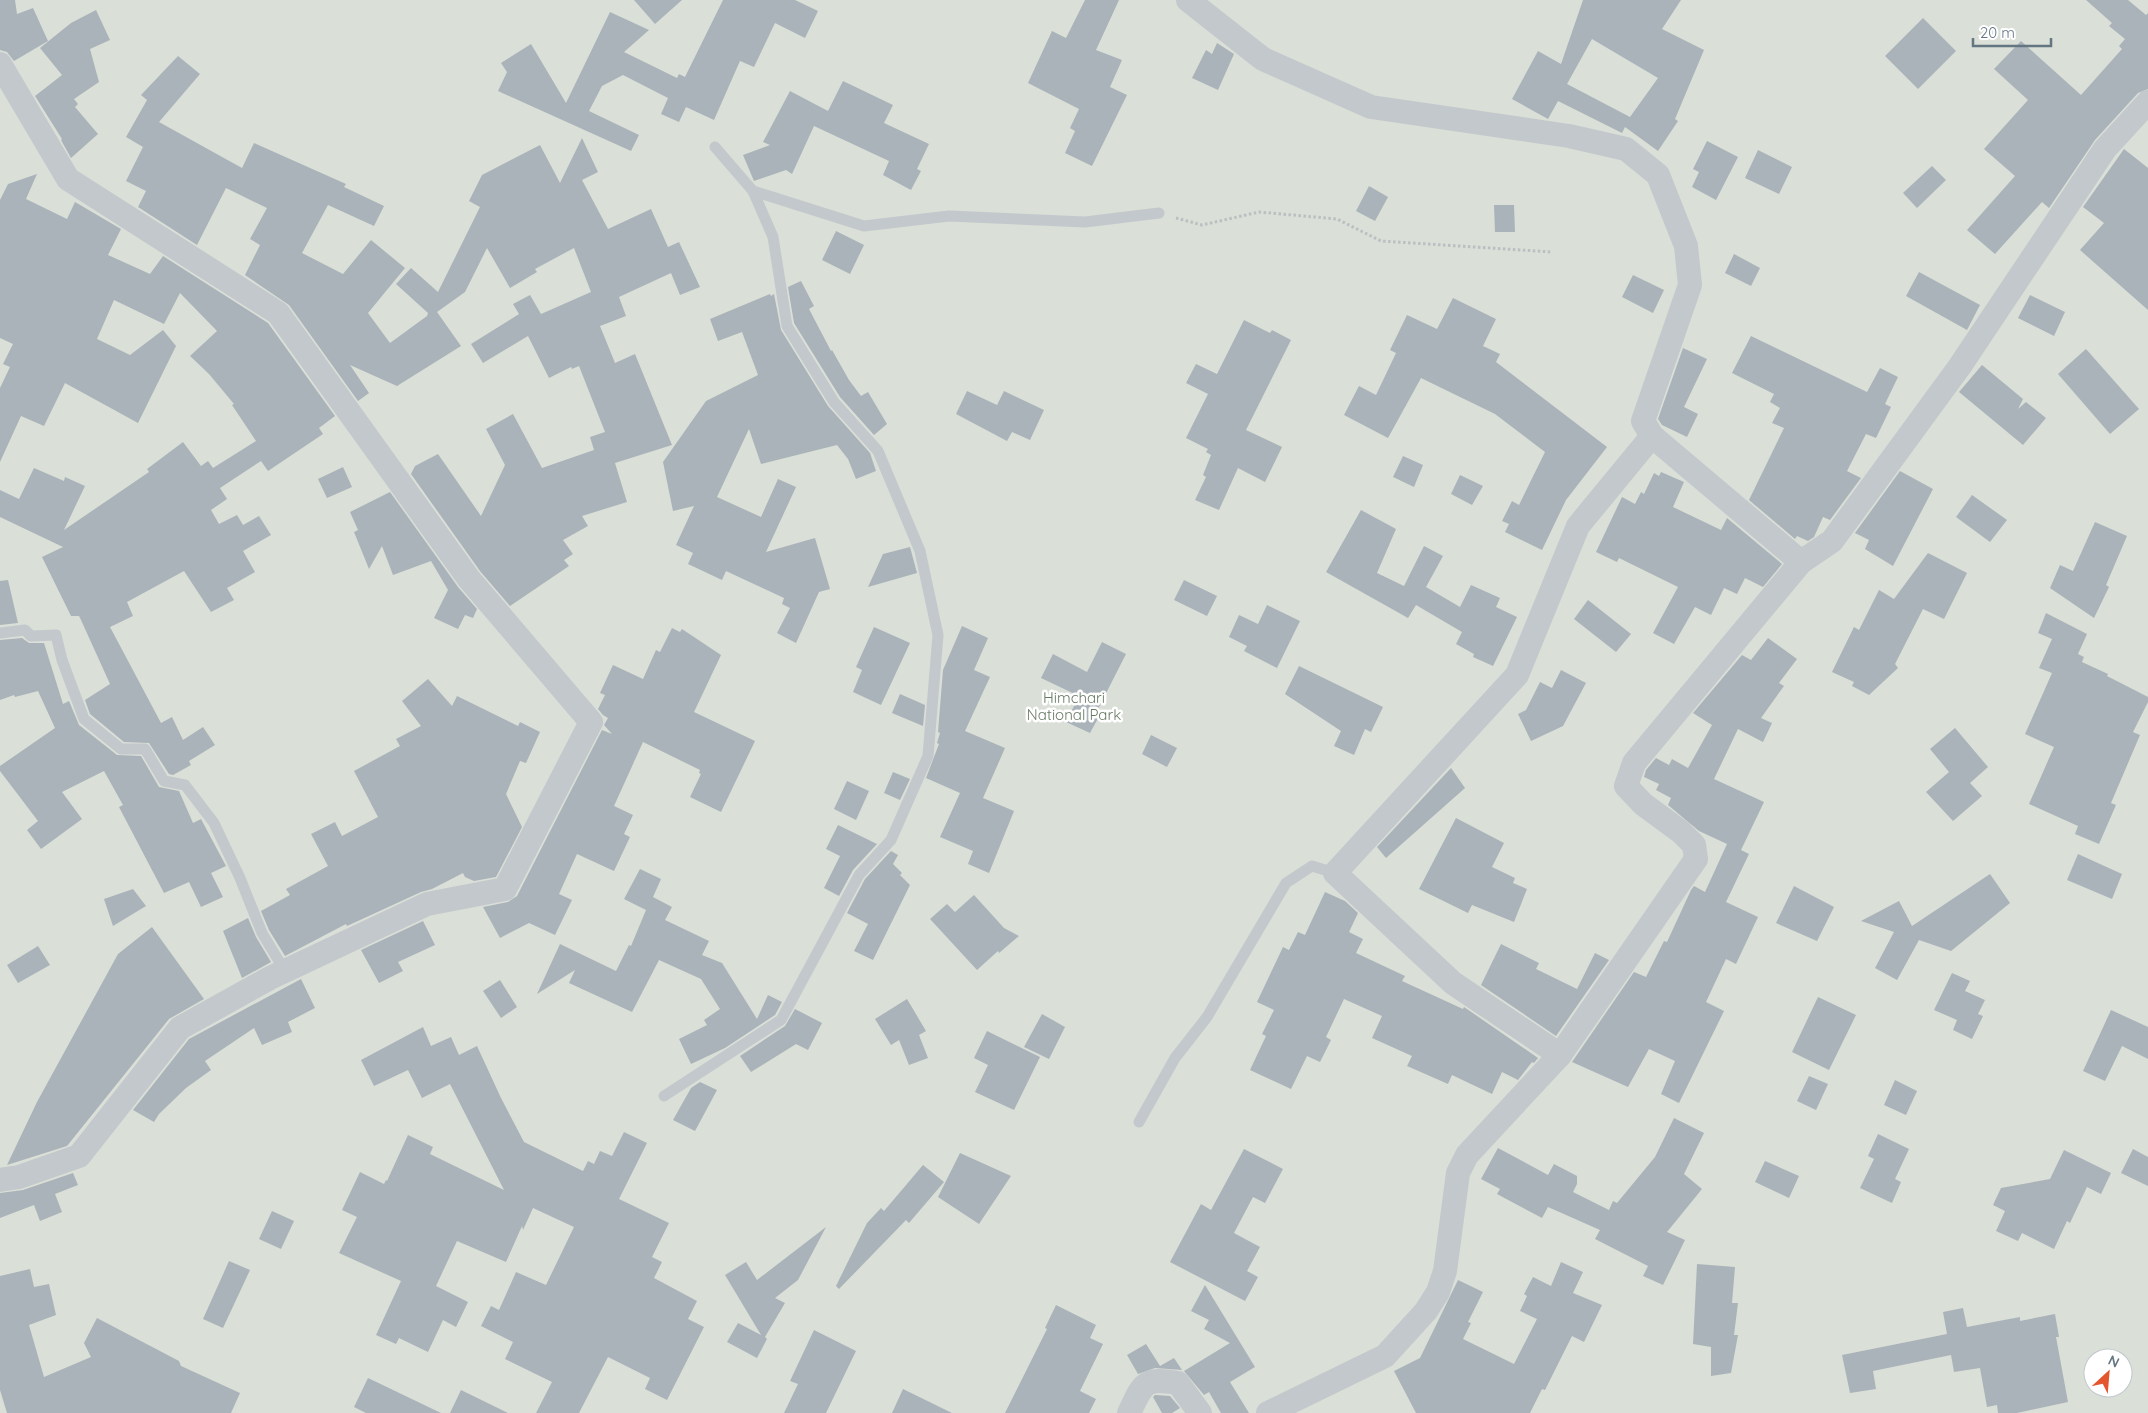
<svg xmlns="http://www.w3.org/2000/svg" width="2148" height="1413" font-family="Quicksand,sans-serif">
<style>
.green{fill:#dadfd7;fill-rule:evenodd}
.building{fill:#aab3b9;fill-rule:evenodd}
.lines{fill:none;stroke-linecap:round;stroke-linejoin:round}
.path{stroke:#bbbfc2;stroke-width:3;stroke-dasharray:2.5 2.5;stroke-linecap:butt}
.lane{stroke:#c3c8cc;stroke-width:11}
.street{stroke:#c3c8cc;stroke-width:24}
.labels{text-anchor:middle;stroke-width:5;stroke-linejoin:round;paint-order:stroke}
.park-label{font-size:15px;fill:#687a64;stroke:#fff}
</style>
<rect width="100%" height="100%" fill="#fafaf8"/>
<path class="green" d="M0,0H2148V1413H0ZM2093,1358H2123V1388H2093Z"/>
<g class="building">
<polygon points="0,0 15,0 17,14 33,8 48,41 14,61 7,52 0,50"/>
<polygon points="634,0 682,0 655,24"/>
<polygon points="723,0 795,0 818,11 805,38 775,23 754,67 740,61 714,120 686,107 679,122 661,114 668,98 623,75 602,86 589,111 639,135 631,151 498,91 507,72 501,63 531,44 566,103 610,12 649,30 624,52 677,78 679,74 685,77"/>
<polygon points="1085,0 1119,0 1096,50 1122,60 1110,87 1127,95 1092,166 1065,153 1075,131 1070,128 1079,109 1028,83 1052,31 1066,38"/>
<path d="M1583,0H1681L1662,29L1704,50L1675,119L1678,121L1658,151L1625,127L1622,133L1558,101L1548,119L1512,99L1538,51L1561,64ZM1592,39L1658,78L1630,117L1567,84Z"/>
<polygon points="2086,0 2128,0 2146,15 2148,13 2148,89 2138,93 2095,140 2049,208 2042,202 1995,254 1967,230 2015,176 1984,149 2028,100 1994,69 2021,41 2081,95 2122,49 2119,46 2125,39 2109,26 2112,23"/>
<polygon points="96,10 110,40 90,49 99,82 74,99 78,104 75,107 98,134 71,158 61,140 62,139 35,96 62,75 40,48 71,23"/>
<polygon points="1923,18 1956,51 1918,89 1885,56"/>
<polygon points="1217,43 1234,54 1218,90 1192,78 1206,50 1212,54"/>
<polygon points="178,56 200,74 159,122 242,168 254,143 346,184 344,187 384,206 374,226 328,205 302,253 343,274 371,240 405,268 368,313 390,343 427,316 428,313 396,284 411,268 438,292 480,207 469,201 482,175 540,145 560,183 582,138 598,172 582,180 608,229 651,209 668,247 679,242 700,287 680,295 671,273 619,297 626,316 600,326 615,363 635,354 672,445 615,463 627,502 582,516 588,526 563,540 573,554 564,560 569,566 510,606 480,571 411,474 415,466 438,454 481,516 505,465 486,429 513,414 542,468 594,450 590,437 605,432 579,366 572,369 571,367 549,378 528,336 483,363 471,344 519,314 513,304 530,295 541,314 591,292 574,248 535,269 537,272 510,288 487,248 465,292 437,312 461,346 397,386 350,365 369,393 358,401 289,305 245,275 260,245 250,239 267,208 226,188 197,245 138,207 146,191 126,181 143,147 126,137 147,100 141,95"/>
<polygon points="843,81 893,105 884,123 929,144 917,169 921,171 911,190 883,175 889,161 814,126 792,174 786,170 754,181 743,155 770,145 763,142 790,91 828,111"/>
<polygon points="1707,141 1738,157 1716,200 1692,187 1699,172 1693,169"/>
<polygon points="2124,149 2148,168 2148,310 2080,250 2104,223 2083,207"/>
<polygon points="1758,150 1792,167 1779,194 1745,178"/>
<polygon points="1932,166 1946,180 1917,208 1903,193"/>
<polygon points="37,174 26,199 67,219 75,202 121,229 108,255 150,274 163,256 268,323 335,416 319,428 323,434 268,471 261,461 220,488 227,499 211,510 219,524 237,515 243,525 259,516 271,535 243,551 255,572 227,588 234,600 211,612 184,571 127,602 133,616 110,627 161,723 172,717 183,740 203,727 215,745 189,761 191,765 173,775 169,774 149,743 124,742 90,714 85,700 110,684 81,620 79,616 71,616 42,557 63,547 0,517 0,490 19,499 34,468 64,481 65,477 85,486 64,530 149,472 147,469 183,442 201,466 208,461 213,468 256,441 232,405 234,404 209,374 190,356 217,331 180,293 164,324 114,300 97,339 130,355 163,330 176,346 138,423 65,383 44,426 21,416 0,462 0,388 10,367 3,364 13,344 0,338 0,200 8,184"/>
<polygon points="1369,186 1388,197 1375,221 1356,211"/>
<polygon points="1494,205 1514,205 1515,232 1495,232"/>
<polygon points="836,231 864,245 850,274 822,260"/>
<polygon points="1734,254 1760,268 1751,286 1725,273"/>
<polygon points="1919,272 1980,305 1967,330 1906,296"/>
<polygon points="1633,275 1664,290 1653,313 1622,297"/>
<polygon points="801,281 814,306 809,309 831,351 832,350 849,380 861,396 868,392 887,424 874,435 840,397 794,323 788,287"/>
<polygon points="770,294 771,296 774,294 781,330 828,406 870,453 876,471 856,479 848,459 837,445 761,464 749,429 717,497 761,517 778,479 796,487 766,552 815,538 830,589 819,592 796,643 777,633 790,608 782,604 784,598 726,571 722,580 688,564 693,553 676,545 694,506 673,511 663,462 706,401 758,375 742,332 718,341 710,319"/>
<polygon points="2030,295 2065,312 2054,336 2018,318"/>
<polygon points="1453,298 1496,319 1483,346 1500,354 1496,362 1607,447 1566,500 1542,550 1505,532 1509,524 1502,521 1512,501 1519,505 1545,452 1495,414 1421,378 1388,438 1344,415 1359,386 1376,395 1396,353 1390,350 1407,315 1437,329"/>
<polygon points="1244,320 1270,333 1272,330 1291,340 1246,430 1282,447 1265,482 1238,468 1219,510 1195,500 1206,477 1203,475 1211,455 1206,452 1208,449 1186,438 1208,394 1186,383 1196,364 1217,374"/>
<polygon points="1751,336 1867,392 1880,368 1898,377 1885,404 1891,407 1876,438 1866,434 1847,471 1861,478 1830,520 1823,517 1814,537 1808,541 1797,536 1795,539 1749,500 1784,428 1772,423 1780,408 1770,402 1774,394 1732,373"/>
<polygon points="1683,348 1707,359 1684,407 1698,414 1687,437 1662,425 1658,419"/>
<polygon points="2086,349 2139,409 2110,434 2058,374"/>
<polygon points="1982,365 2023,399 2018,409 2026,402 2046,418 2023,445 1959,392"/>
<polygon points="967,391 997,405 1004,391 1044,410 1030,440 1012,432 1007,441 956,414"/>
<polygon points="1403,456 1423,465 1414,487 1393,477"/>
<polygon points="343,467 352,487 327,498 318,479"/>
<polygon points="1900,471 1933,489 1893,566 1865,549 1869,540 1855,533"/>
<polygon points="1661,472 1684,482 1673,507 1721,530 1727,518 1782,564 1763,587 1745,578 1737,594 1724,588 1711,615 1695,607 1674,644 1653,633 1678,587 1619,558 1617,562 1596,552 1622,497 1635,504 1641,492 1644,494 1654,473 1659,476"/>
<polygon points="1460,475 1483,486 1472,505 1451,494"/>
<polygon points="390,492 458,587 477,609 473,618 465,615 458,629 434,618 448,590 431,561 393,575 382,546 369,569 354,532 358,530 350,512"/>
<polygon points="1972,495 2007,520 1990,542 1956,517"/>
<polygon points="1361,510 1396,529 1377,573 1404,586 1424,546 1443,556 1426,587 1460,607 1471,585 1500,598 1496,607 1517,617 1493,666 1473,657 1474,654 1456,644 1462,632 1416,605 1408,618 1326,572"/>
<polygon points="2095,522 2127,536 2106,585 2109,587 2094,618 2050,588 2060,565 2073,571"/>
<polygon points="910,547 917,573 868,587 883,554"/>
<polygon points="1928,553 1967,573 1944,619 1923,609 1895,664 1898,668 1869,695 1852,686 1854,682 1832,672 1854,627 1859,630 1879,590 1894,599"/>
<polygon points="8,580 18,623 0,625 0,581"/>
<polygon points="1184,580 1217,596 1207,616 1174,600"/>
<polygon points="1588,600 1631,634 1616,652 1574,619"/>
<polygon points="1267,605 1300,621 1277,668 1244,651 1247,646 1229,637 1239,615 1258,624"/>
<polygon points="2046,613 2087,634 2078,654 2084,657 2082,662 2108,674 2107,676 2148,697 2148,702 2133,732 2140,735 2111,803 2116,805 2099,844 2075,834 2078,826 2029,804 2054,747 2025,734 2052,673 2039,668 2052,639 2038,633"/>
<polygon points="962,626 988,638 974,670 990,677 965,731 1005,748 983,798 1014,811 989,873 968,864 973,851 940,837 960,793 926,778 939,744 937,743 940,733 938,732 943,670"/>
<polygon points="874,627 910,643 881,705 853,692 862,670 856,667"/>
<polygon points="672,628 680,632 682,629 721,655 694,712 755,741 721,812 690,797 701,774 699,773 700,770 643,742 614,806 633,815 624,834 630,837 614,871 577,854 559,894 572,900 555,935 529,923 500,938 483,907 508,902 517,896 602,730 612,734 604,725 608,718 603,715 598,709 605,695 600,693 613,665 643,679 656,650 660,652"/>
<polygon points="22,638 29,643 44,643 63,704 69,701 79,725 117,755 141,756 159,787 179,791 193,823 201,819 226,866 211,873 223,897 201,907 189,882 164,893 119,807 123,805 104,771 62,792 82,819 41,849 27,830 38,821 0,771 0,766 55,728 38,691 15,697 14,695 0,700 0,640"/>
<polygon points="1768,638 1797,659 1779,683 1784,686 1761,718 1772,723 1763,742 1738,729 1714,779 1764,802 1741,850 1749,854 1726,902 1758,917 1736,964 1726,959 1706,1002 1724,1011 1679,1103 1661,1094 1675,1061 1649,1049 1628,1087 1572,1062 1634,972 1646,977 1664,941 1667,942 1691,890 1694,886 1705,892 1727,844 1699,831 1668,805 1671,798 1656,790 1659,784 1644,777 1646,770 1656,758 1669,765 1672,759 1688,768 1712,725 1693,713 1742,655 1751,660"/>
<polygon points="1102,642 1126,654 1098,709 1102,711 1090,733 1066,722 1079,696 1041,678 1053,654 1087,672"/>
<polygon points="1299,666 1383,707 1371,732 1365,729 1354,755 1334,746 1341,731 1285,694"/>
<polygon points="1561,670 1586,683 1563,726 1531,741 1518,714 1526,710 1540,682 1552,688"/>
<polygon points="428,679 452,706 457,696 518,726 520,722 540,732 526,763 520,761 506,794 522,827 496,877 474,881 465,877 463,873 432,889 421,892 347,926 346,924 285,956 269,930 261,911 290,895 286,889 328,866 311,834 335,822 342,836 378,817 354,771 400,746 396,739 421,726 402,701"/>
<polygon points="900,694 925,705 923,726 892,713"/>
<polygon points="1955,728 1988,767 1970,783 1982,796 1953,821 1926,792 1949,772 1930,749"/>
<polygon points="1151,735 1177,748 1167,767 1142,754"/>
<polygon points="1451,768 1465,788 1386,858 1377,847"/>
<polygon points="893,772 910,779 900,800 884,793"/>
<polygon points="847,781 869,791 856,820 834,809"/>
<polygon points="1456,818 1504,843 1492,867 1515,878 1513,883 1527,889 1514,922 1472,905 1468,913 1419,889"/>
<polygon points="838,825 877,844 853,870 839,896 824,888 840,856 826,849"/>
<polygon points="891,851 898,855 893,864 902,873 900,875 910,885 873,960 854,951 868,924 847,913 865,879"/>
<polygon points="2078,854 2122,874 2112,899 2067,880"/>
<polygon points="640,869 661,879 653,897 672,907 665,920 709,941 702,955 722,963 757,1019 768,995 782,1002 775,1015 725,1048 691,1064 679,1039 707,1025 704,1020 720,1009 701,979 659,960 632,1012 569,983 575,970 537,994 560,944 616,971 629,945 631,946 646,910 624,899"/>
<polygon points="1990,874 2010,903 1951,951 1919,940 1897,980 1875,968 1894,932 1861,921 1899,901 1912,926"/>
<polygon points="1794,886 1834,907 1817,941 1776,923"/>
<polygon points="133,889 146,906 113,926 104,899"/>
<polygon points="1325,892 1345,901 1358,913 1349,932 1363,939 1356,953 1405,976 1402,981 1463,1009 1464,1007 1538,1058 1534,1063 1532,1062 1518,1080 1502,1072 1492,1094 1452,1075 1448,1084 1407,1066 1412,1056 1372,1038 1382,1016 1344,999 1326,1037 1331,1040 1320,1062 1307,1056 1291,1089 1250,1070 1266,1036 1262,1034 1274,1010 1257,1002 1283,947 1289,950 1298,932 1305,935"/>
<polygon points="974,895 1004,928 1019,936 999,953 998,951 977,970 930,919 947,904 955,912"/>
<polygon points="248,918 256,937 271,962 242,978 223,931"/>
<polygon points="423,921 435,945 398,962 403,971 379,983 361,950"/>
<polygon points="152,927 204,999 169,1019 67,1146 7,1165 37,1102 118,954"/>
<polygon points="1501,944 1539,963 1536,969 1577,989 1595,953 1609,960 1556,1036 1481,985"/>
<polygon points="38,946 50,965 18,983 7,965"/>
<polygon points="1952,973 1970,981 1965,991 1985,1000 1978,1014 1983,1016 1972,1039 1953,1030 1957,1020 1934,1010"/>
<polygon points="301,979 315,1008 288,1022 292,1032 262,1045 254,1028 205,1061 211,1070 186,1088 159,1114 154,1122 133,1110 189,1039"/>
<polygon points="500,980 517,1007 501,1018 483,991"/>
<polygon points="1818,997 1856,1015 1829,1070 1792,1052"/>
<polygon points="907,999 926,1031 919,1035 928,1058 909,1065 899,1040 891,1045 875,1019"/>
<polygon points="795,1009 822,1023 808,1050 796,1044 751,1072 740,1056 785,1026"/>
<polygon points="2111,1010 2148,1027 2148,1059 2122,1046 2105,1081 2083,1071"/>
<polygon points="1042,1014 1065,1027 1049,1059 1024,1047"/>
<polygon points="423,1027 431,1046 451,1037 459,1055 477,1046 501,1098 524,1142 583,1171 588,1161 594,1164 600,1151 612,1156 624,1132 647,1143 619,1199 669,1223 652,1257 662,1262 654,1278 697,1301 688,1319 704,1327 667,1400 645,1389 650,1378 608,1357 579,1413 536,1413 552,1382 505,1359 513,1342 481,1326 491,1306 499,1310 516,1272 546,1285 574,1227 533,1208 523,1230 522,1226 506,1262 457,1241 436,1286 468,1302 456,1327 443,1320 428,1352 399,1338 396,1344 376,1335 401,1281 339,1253 357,1217 342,1210 360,1172 384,1184 386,1180 387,1181 408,1135 433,1147 430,1154 504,1190 450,1084 422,1098 408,1070 374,1086 361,1060"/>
<polygon points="987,1031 1040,1057 1014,1110 975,1092 988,1065 974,1058"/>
<polygon points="1809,1076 1828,1084 1816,1110 1797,1101"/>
<polygon points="1895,1080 1917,1091 1906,1115 1884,1105"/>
<polygon points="700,1082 717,1090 695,1131 673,1120 691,1088"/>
<polygon points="1674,1118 1704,1133 1684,1174 1702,1189 1667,1232 1685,1240 1663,1285 1643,1276 1648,1266 1595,1239 1600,1230 1548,1207 1542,1218 1497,1194 1500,1189 1481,1179 1498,1148 1548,1175 1554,1164 1577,1176 1577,1184 1573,1192 1609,1210 1613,1201 1617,1203 1655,1157"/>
<polygon points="1878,1134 1909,1149 1895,1179 1901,1182 1892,1203 1860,1188 1874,1159 1868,1156"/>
<polygon points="1244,1149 1283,1169 1265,1203 1253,1197 1234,1233 1260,1247 1247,1271 1258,1277 1245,1301 1170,1262 1201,1204 1211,1210"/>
<polygon points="2133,1149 2148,1157 2148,1186 2121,1173"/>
<polygon points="2064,1150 2111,1173 2101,1194 2087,1187 2070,1223 2067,1221 2054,1249 2022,1233 2018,1241 1996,1231 2005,1211 1993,1205 2001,1188 2050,1179"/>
<polygon points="960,1153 1011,1176 979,1224 938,1197"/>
<polygon points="1765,1161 1799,1176 1789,1198 1755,1182"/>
<polygon points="923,1165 944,1182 909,1223 906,1220 839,1289 836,1286 867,1223 881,1208 884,1211"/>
<polygon points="73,1173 78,1185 55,1194 62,1212 40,1221 34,1205 0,1218 0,1193 23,1190"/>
<polygon points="272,1211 294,1221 281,1249 259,1239"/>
<polygon points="826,1227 798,1280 775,1298 785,1303 765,1337 767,1339 757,1358 727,1342 738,1323 761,1335 725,1275 746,1262 757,1280"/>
<polygon points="229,1261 250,1270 223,1328 203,1319"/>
<polygon points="1561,1262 1583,1272 1573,1293 1602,1305 1584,1342 1572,1336 1545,1390 1542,1389 1530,1413 1416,1413 1394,1371 1420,1358 1458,1280 1483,1292 1468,1322 1471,1323 1463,1339 1514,1364 1537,1319 1520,1311 1527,1296 1524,1294 1533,1277 1551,1286"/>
<polygon points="1697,1264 1735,1267 1732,1303 1738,1303 1734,1335 1738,1335 1731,1373 1711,1376 1711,1347 1693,1344"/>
<polygon points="30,1269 34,1287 49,1284 56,1315 29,1325 44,1377 91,1357 84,1343 97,1318 179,1361 181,1366 240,1393 231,1413 7,1413 0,1390 0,1276"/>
<polygon points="1205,1285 1255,1367 1230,1382 1249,1413 1221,1413 1209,1392 1204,1395 1184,1371 1230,1343 1204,1329 1209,1320 1191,1311"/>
<polygon points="1056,1305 1096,1325 1090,1338 1103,1344 1080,1391 1096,1399 1089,1413 1005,1413 1047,1329 1045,1328"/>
<polygon points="1963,1308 1967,1327 2020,1317 2020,1321 2055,1314 2059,1337 2056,1337 2068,1402 2017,1413 1998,1413 1997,1405 1987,1407 1980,1368 1954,1372 1951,1355 1873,1371 1876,1389 1850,1393 1842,1355 1947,1334 1943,1312"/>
<polygon points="814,1330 856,1351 826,1413 784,1413 798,1384 790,1381"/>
<polygon points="1146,1344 1160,1366 1174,1358 1182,1370 1155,1368 1138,1374 1127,1355"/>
<polygon points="368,1378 441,1413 366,1413 354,1407"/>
<polygon points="903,1389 952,1413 892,1413"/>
<polygon points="461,1390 508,1413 450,1413"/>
<polygon points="1155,1395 1170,1396 1180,1408 1172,1413 1162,1413 1153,1397"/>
</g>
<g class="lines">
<polyline class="path" points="1176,218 1202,225 1259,212 1337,219 1381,241 1552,252"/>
<g class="lane">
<polyline points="753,191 864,226 949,216 1085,222 1159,213"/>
<polyline points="0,633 25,630 31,636 56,635 62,660 84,719 121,749 145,749 164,781 185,785 214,823 240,878 262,933 285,971"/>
<polyline points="664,1096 781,1020 859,875 891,840 928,756 938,635 920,551 878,451 834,402 787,326 773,237 753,191 715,147"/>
<polyline points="1139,1122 1175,1058 1207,1017 1286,883 1312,866 1335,873"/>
</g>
<g class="street">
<polyline points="1188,0 1263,59 1371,107 1569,136 1626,149 1658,175 1686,246 1690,285 1643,421 1652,436 1801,562"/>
<polyline points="0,64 68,179 278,313 469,579 591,722 505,889 427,904 270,978 180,1028 79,1156 19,1177 0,1180"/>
<polyline points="1560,1055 1453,983 1335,873 1517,675 1578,526 1652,436"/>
<path d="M1129,1413C1143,1384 1143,1377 1178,1383L1200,1413"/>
<polyline points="1268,1413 1385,1356 1426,1311 1438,1292 1445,1271 1458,1173 1467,1155 1560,1055 1696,859 1694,845 1681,832 1643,804 1626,786 1634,763 1801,562 1832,541 1960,366 2105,149 2148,102"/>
</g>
</g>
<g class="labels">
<g class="park-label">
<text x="1074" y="703">Himchari<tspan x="1074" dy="17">National Park</tspan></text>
</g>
</g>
<g transform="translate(2108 1373) rotate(26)"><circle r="24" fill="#ffffff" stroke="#c1c8cd"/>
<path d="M0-4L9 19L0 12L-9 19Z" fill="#e4572e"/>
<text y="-8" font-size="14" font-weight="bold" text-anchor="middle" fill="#657683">N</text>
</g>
<path d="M1973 38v8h78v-8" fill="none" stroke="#657683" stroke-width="2.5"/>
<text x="1980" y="38" font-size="15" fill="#657683" stroke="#ffffff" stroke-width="4" paint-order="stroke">20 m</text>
</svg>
